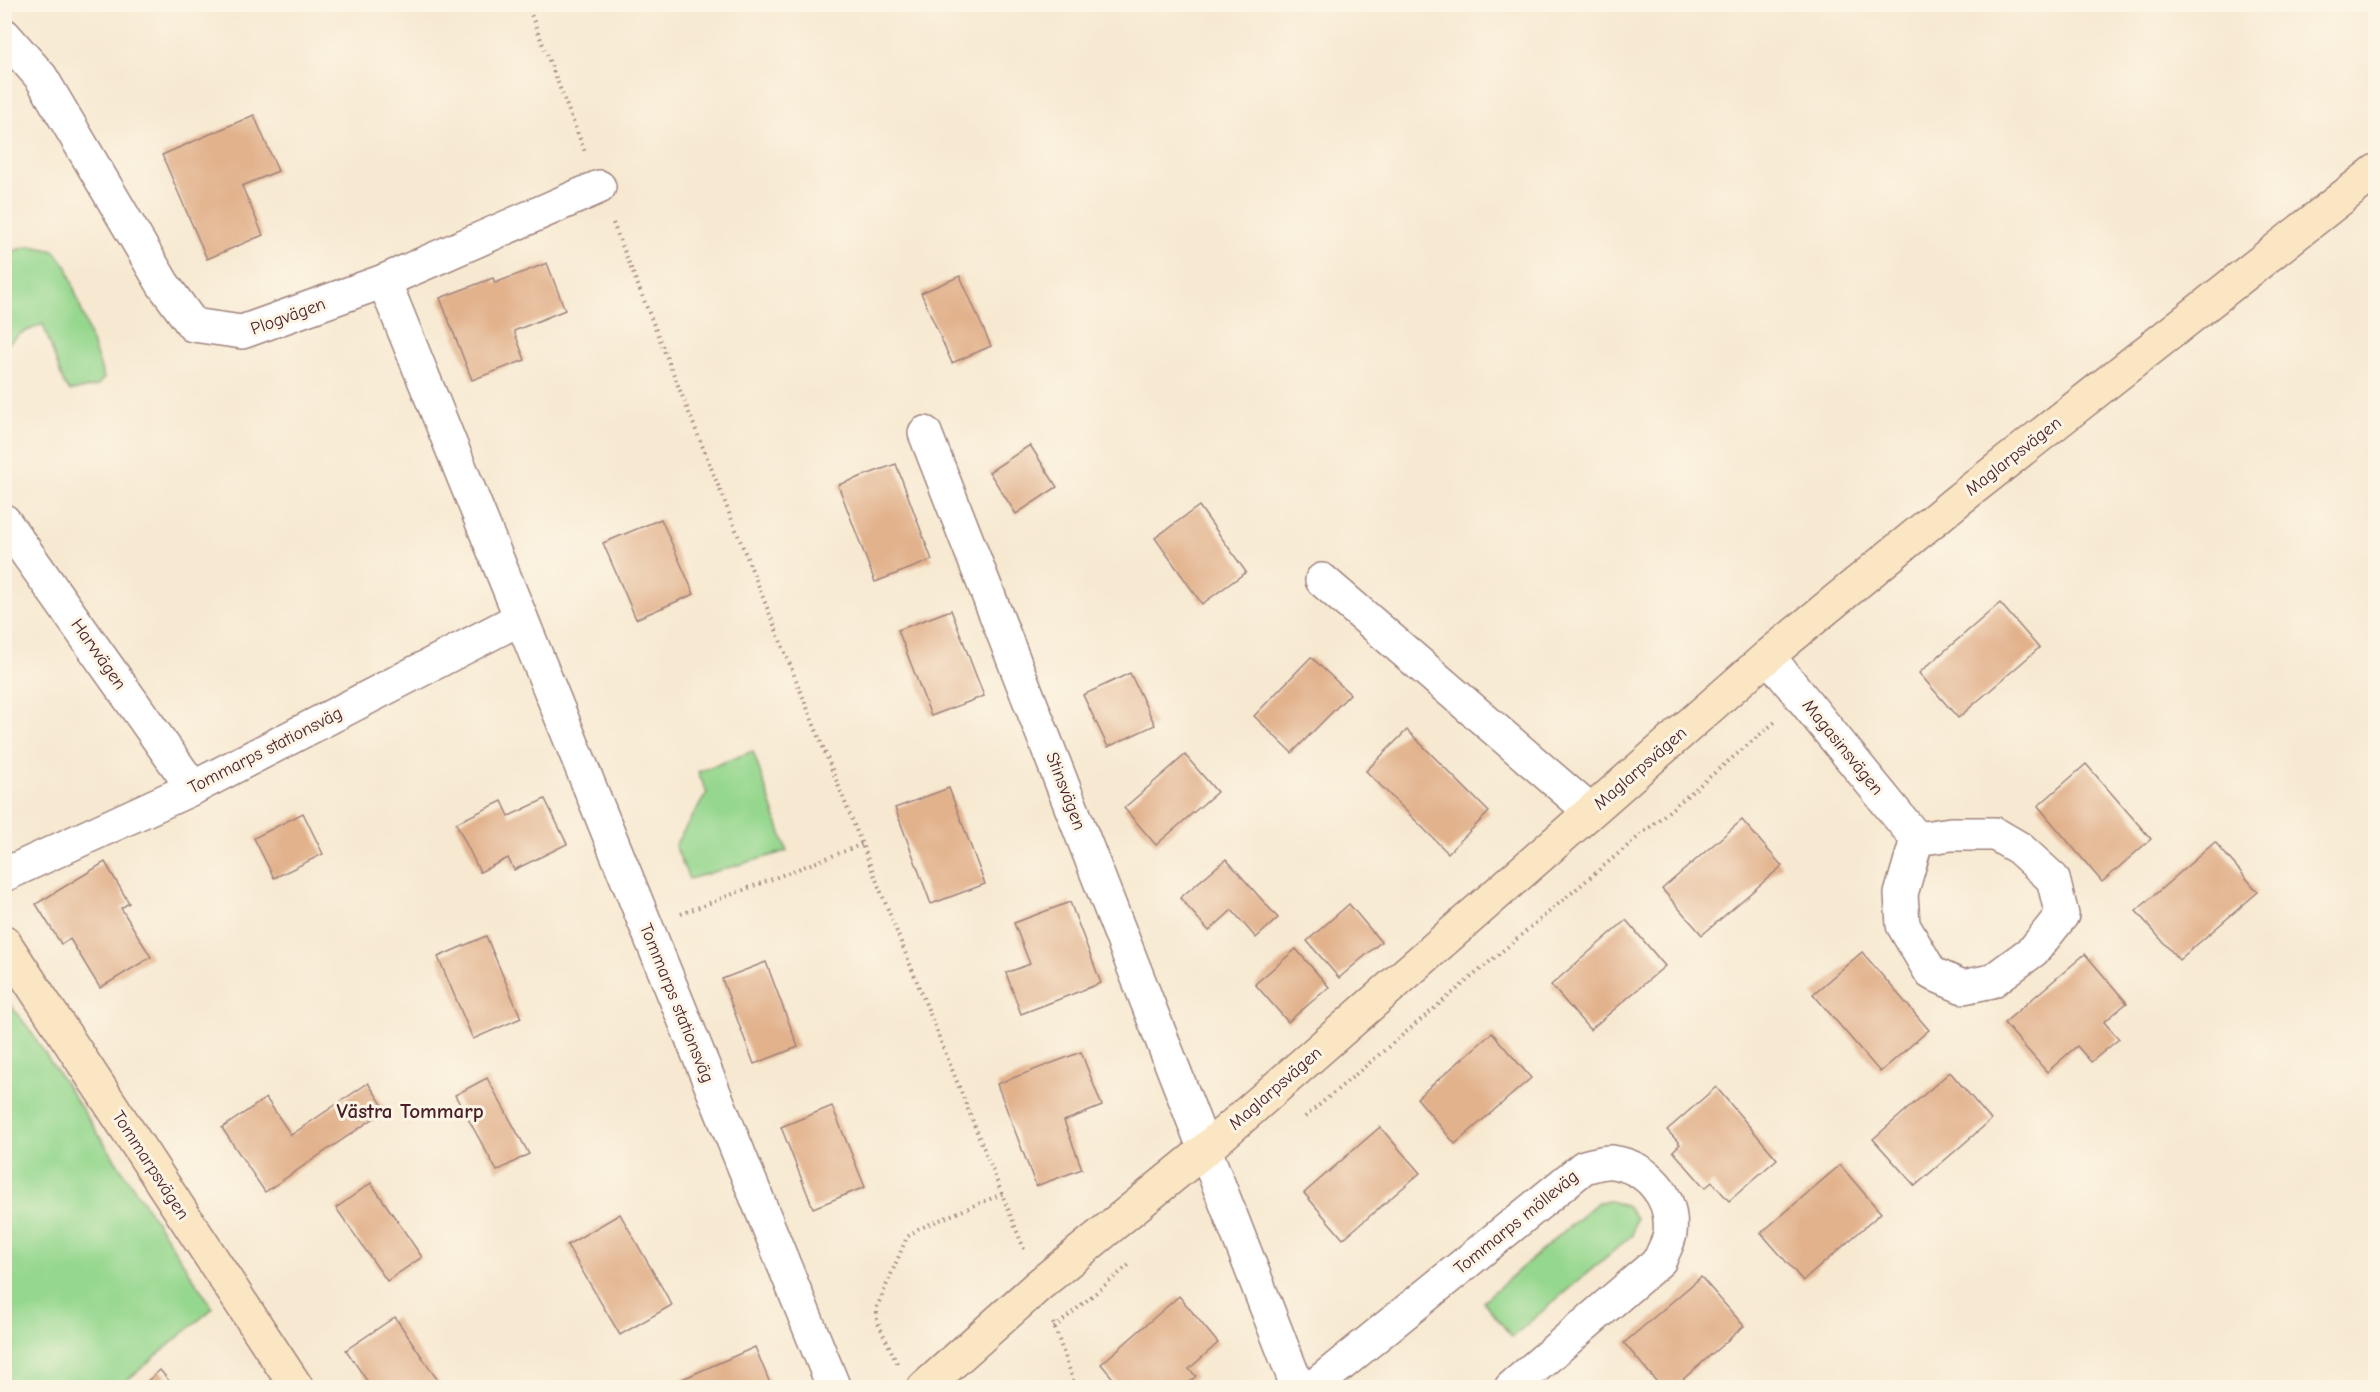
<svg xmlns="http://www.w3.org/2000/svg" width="2380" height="1392" font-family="'Comic Neue',sans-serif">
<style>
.green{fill:#95d78e;stroke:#707b5c;stroke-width:1.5}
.building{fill:#e2b28d}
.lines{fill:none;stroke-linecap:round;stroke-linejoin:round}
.street-casing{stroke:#a0847e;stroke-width:36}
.secondary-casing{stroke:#a0847e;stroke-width:36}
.path{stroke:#a0847e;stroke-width:4;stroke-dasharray:1.5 4.5;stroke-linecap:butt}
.street{stroke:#fff;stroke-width:33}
.secondary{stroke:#fbe6c4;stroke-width:33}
.labels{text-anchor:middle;stroke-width:6;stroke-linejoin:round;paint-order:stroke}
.street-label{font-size:18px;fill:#4a1f2b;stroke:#fcf5e5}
.quarter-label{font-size:21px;font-weight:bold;fill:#4a1f2b;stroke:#fcf5e5}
</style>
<rect width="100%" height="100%" fill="#fcf5e5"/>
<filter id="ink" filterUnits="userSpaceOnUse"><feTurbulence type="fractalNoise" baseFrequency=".0167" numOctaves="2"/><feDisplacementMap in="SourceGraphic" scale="12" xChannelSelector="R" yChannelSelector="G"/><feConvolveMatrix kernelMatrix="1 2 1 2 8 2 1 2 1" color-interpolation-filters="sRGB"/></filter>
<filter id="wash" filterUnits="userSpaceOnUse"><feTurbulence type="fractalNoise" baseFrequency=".008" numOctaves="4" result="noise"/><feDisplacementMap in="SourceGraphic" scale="24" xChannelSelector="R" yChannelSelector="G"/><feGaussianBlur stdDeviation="1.35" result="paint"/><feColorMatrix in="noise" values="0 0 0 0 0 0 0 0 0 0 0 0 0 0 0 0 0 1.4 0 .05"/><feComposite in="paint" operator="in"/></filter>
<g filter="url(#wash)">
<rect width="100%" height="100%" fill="#f7e9d1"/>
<g class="green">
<polygon points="31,246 55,251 67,267 104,378 97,386 70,391 64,384 43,324 20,334 5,346 5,253"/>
<polygon points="753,751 787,851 689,879 675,845 707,793 698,772"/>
<polygon points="4,997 27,1026 213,1308 119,1387 5,1387"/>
<polygon points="1610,1201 1627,1206 1636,1218 1632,1235 1512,1337 1483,1301 1598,1202"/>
</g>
<g id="blocks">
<g class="building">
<polygon points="254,115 278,171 242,186 263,235 207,259 162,155"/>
<polygon points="547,263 565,310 514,331 525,360 472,380 440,298 493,278 495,283"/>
<polygon points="960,276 991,346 952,363 921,293"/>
<polygon points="1030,445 1057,487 1016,514 989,472"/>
<polygon points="896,464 932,560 875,582 838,485"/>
<polygon points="1199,506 1246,572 1202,604 1155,538"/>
<polygon points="661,519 694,594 636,619 603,543"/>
<polygon points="2000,603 2039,648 1958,718 1919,673"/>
<polygon points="951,610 984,696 931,716 898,630"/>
<polygon points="1311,657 1350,694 1292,753 1254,716"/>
<polygon points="1130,673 1155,725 1108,747 1083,695"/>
<polygon points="1407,730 1489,812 1448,853 1366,771"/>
<polygon points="1185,755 1217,792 1156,845 1124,808"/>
<polygon points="2086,764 2151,839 2102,882 2038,806"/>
<polygon points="949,788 985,884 931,904 895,808"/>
<polygon points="545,799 567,844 514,870 508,858 480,872 456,823 502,801 509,816"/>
<polygon points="303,813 323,854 274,878 254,838"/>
<polygon points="1742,820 1782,866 1702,935 1662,889"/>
<polygon points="2215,842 2258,892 2179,960 2136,911"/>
<polygon points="1226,859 1278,918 1256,938 1232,910 1209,931 1180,898"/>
<polygon points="105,862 129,903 121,908 151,957 100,988 70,939 61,944 36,904"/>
<polygon points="1070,902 1101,983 1021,1014 1006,973 1030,964 1014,923"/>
<polygon points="1349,904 1381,942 1339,978 1307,941"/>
<polygon points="1626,920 1665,966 1590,1030 1551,985"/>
<polygon points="486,936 521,1018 473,1039 438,957"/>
<polygon points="1296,949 1329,987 1288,1022 1255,984"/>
<polygon points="1862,952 1929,1030 1880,1072 1813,994"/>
<polygon points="2085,954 2127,1003 2104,1022 2119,1039 2091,1062 2077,1046 2047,1072 2004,1023"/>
<polygon points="766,962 798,1047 754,1064 722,979"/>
<polygon points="1492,1033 1531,1078 1455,1144 1417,1098"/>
<polygon points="1081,1052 1102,1106 1064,1121 1082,1169 1036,1186 997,1084"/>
<polygon points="1950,1072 1991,1120 1915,1186 1873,1139"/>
<polygon points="487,1078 529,1154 497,1171 455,1095"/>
<polygon points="368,1083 386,1110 265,1192 222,1128 266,1098 291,1135"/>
<polygon points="1716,1087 1777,1159 1729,1201 1712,1182 1705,1188 1673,1151 1680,1144 1667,1130"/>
<polygon points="832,1106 865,1187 813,1208 781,1127"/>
<polygon points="1380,1127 1420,1173 1343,1239 1304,1193"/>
<polygon points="1840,1165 1881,1213 1803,1281 1761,1233"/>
<polygon points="371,1183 422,1257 387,1281 336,1208"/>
<polygon points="620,1214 672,1305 620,1335 567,1245"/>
<polygon points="1701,1277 1744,1326 1673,1388 1662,1388 1624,1343"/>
<polygon points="1179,1296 1218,1343 1189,1369 1196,1376 1183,1388 1121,1388 1101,1364"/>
<polygon points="395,1317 443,1388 372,1388 346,1350"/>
<polygon points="755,1347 772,1388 662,1388"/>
<polygon points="160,1370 175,1388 140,1388"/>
</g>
</g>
</g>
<g filter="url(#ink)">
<use href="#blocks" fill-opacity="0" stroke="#a0847e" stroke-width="1.5"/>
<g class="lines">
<defs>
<g id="street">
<polyline points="4,35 41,77 163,284 193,325 242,332 384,281 599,187"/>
<polyline points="384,281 834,1388"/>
<polyline points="925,433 1298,1388"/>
<polyline points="4,521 193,788"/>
<polyline points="1322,580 1590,811"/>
<polyline points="1768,656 1917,839 1901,894 1903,925 1931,973 1963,987 1992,981 2034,950 2062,915 2053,879 2019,848 1995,834 1951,834 1917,839"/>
<polyline points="4,875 193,788 521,618"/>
<path d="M1312,1388L1584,1167C1593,1165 1603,1161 1612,1162C1648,1167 1674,1197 1670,1233C1669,1242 1663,1251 1660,1260L1511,1388"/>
</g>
<g id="secondary">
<polyline points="4,942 297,1388"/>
<polyline points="924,1388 1039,1285 1206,1149 1768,656 1957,501 2376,171"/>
</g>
</defs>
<use href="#street" class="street-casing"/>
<use href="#secondary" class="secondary-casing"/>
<g class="path">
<polyline points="527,4 585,152"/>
<polyline points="613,223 1024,1249"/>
<polyline points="681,914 863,844"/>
<polyline points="1305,1117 1775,722"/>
<polyline points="1053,1323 1076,1388"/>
<polyline points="1054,1328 1130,1264"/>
<polyline points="897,1363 877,1321 877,1307 907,1237 918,1229 1002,1194"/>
</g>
<use href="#street" class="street"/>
<use href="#secondary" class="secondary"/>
</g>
</g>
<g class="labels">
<g class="street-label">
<text transform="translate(288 316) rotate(-20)" y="6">Plogvägen</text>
<text transform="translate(2013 456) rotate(-38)" y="6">Maglarpsvägen</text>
<text transform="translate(99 654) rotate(55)" y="6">Harvvägen</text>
<text transform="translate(1843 747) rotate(51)" y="6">Magasinsvägen</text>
<text transform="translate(265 750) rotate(-27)" y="6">Tommarps stationsväg</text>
<text transform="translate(1640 768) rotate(-41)" y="6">Maglarpsvägen</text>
<text transform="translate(1066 791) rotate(69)" y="6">Stinsvägen</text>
<text transform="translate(677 1003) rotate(68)" y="6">Tommarps stationsväg</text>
<text transform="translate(1275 1088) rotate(-41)" y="6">Maglarpsvägen</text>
<text transform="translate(151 1165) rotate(57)" y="6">Tommarpsvägen</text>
<text transform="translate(1516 1222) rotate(-39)" y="6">Tommarps mölleväg</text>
</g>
<g class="quarter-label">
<text x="410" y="1118">Västra Tommarp</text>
</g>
</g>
<rect width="2380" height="1392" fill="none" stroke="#fcf5e5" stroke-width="24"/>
</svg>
